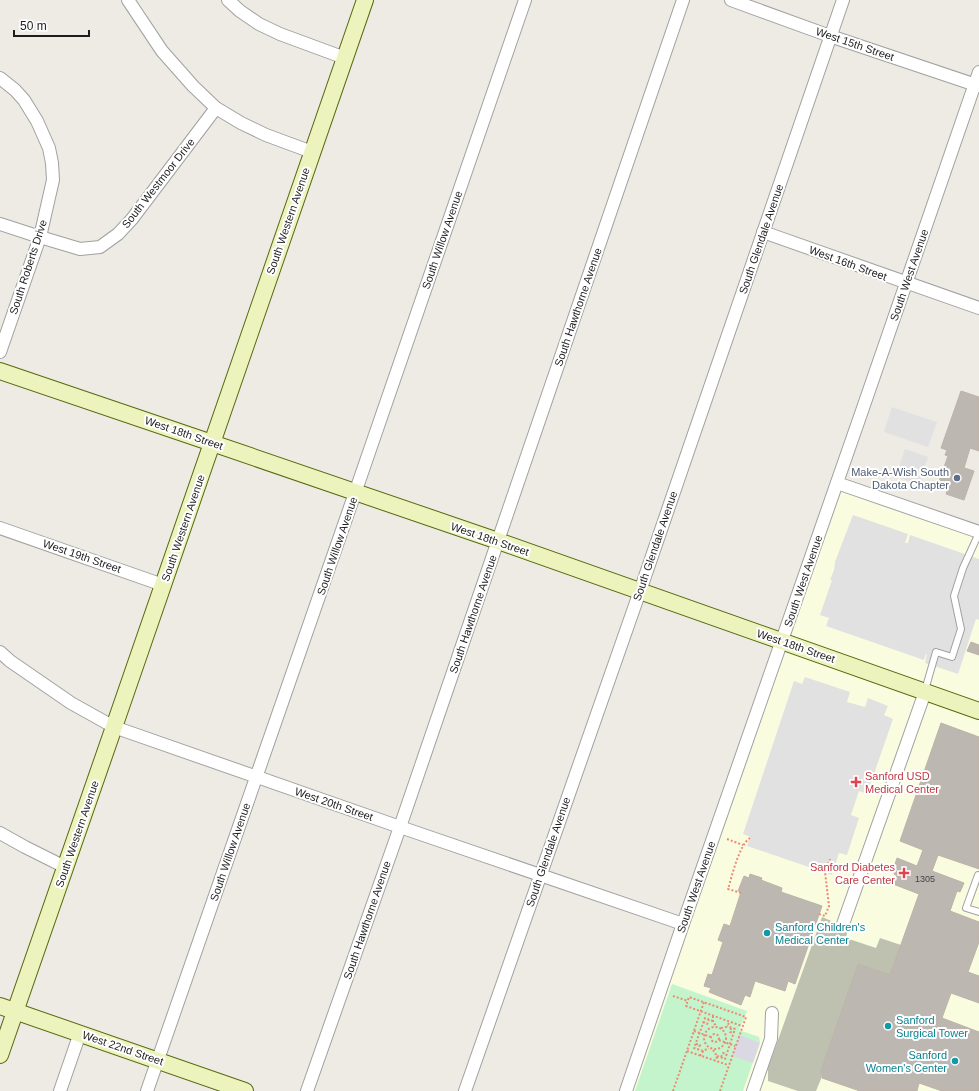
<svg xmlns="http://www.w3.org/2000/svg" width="979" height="1091" font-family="Arial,sans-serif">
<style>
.education{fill:#f9fcde}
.construction{fill:#bfc1b0}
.park{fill:#c4f4cc}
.parking{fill:#e1e1e1}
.plaza{fill:#d9d8e3}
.building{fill:#bdb7b1;stroke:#bdb3a7}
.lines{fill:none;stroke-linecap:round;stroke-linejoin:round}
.lane-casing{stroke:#a1a1a1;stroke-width:8}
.street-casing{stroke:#a1a1a1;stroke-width:14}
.secondary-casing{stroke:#58690f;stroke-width:18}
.path{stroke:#ec8b75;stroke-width:2;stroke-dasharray:2 2;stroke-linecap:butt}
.lane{stroke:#fff;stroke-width:6}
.street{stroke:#fff;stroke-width:12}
.secondary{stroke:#ecf3bc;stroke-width:16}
.service-dot{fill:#5c6f8a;stroke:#fff;stroke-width:1.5}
.health-dot{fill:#e0444e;stroke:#fff;stroke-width:1.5}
.culture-dot{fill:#0f9aa8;stroke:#fff;stroke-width:1.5}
.labels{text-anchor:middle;stroke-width:4;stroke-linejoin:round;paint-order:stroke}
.number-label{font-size:9px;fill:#454442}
.street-label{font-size:11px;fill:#1d1d1d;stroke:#fff}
.service-label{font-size:11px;fill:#4e5e75;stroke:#fff;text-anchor:end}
.health-label{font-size:11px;fill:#be3a42;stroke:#fff;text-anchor:start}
.culture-label{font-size:11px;fill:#0d838f;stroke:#fff;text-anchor:start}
</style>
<rect width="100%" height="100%" fill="#edebe4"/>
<polygon class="education" points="837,483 979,532 979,1091 626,1091"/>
<polygon class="construction" points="822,917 848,928 846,938 876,948 880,938 901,945 890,975 858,964 820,1073 823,1074 816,1091 798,1091 768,1081 768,1068"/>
<polygon class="park" points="672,984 747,1011 739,1030 759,1037 760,1041 743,1091 635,1091"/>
<g class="parking">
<polygon points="892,407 937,422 928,447 884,432"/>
<polygon points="905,449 928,457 919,484 896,477"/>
<polygon points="853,515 908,534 905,543 908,543 910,535 979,559 979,620 976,619 958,674 925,663 927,654 926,654 924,660 826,626 829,618 820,615 832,580 830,580 834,570 835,562"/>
<polygon points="805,677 850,692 847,702 865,707 868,698 888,706 884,715 893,719 867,794 859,791 851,815 859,818 847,855 839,853 832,875 747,846 750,837 743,834 794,681 802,684"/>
</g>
<polygon class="plaza" points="739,1035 760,1043 753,1063 732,1056"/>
<g class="building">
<polygon points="961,391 979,397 979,451 970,448 964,468 974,471 964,500 946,494 949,487 938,484 948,456 945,455 947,450 941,448"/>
<polygon points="971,642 979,645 979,655 967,651"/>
<polygon points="941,723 979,737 979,869 938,855 932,871 964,883 960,892 957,891 950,911 979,922 979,942 968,972 979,976 979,1003 951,993 942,1018 979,1032 979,1091 942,1091 919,1083 917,1091 860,1091 822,1078 823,1074 820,1073 858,964 890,975 919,894 893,884 897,876 894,874 896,868 894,867 897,858 917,866 923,850 900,841"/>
<polygon points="750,874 762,878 761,880 782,888 781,892 822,906 795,984 788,981 785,991 755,981 750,997 745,995 741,1005 709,992 711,988 704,986 708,974 712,975 723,942 718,940 724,924 730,926 741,892 738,891 744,876 749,878"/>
</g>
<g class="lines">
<defs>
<g id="lane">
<polyline points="925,690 936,652 952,657 961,629 954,596 963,568 979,533"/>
<polyline points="978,875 966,908 979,912"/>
</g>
<g id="street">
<polyline points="128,0 162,51 193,86 216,108 241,123 266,135 312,152"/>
<polyline points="228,0 240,11 259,24 280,34 345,58"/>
<polyline points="731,0 830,36 979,86"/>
<polyline points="0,78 15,90 24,100 37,121 49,148 52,163 53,180 40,237 0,352"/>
<polyline points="0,224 40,237 80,249 100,247 118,234 132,219 216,108"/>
<polyline points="763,232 979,308"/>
<polyline points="837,483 979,532"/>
<polyline points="0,528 163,585"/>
<polyline points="0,652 10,661 71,703 114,727 400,827 683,924"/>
<polyline points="0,833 25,847 65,867"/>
<polyline points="843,924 925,692"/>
<polyline points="60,1091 80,1033"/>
<polyline points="147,1091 355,493 525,0"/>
<polyline points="307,1091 400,827 683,0"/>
<polyline points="465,1091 640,591 843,0"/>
<polyline points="626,1091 683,924 863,408 979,72"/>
<polyline points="753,1091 771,1039 772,1013"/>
</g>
<g id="secondary">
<polyline points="0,371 212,443 498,541 979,711"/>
<polyline points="0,1006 245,1091"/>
<polyline points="0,1055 114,727 365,0"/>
</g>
</defs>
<use href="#lane" class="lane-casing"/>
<use href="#street" class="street-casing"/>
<use href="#secondary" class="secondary-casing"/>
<g class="path">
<polyline points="727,839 743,845"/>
<path d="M741,893L728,889C732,876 739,845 750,838"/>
<polyline points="819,914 825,916 829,906 825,872 830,859"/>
<polyline points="673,996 688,1001"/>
<polyline points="713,1016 713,1022 717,1027"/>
<polyline points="703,1022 707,1024 709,1020"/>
<circle cx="715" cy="1038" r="11"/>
<polyline points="721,1028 726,1027 730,1022"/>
<polyline points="731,1028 730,1032 734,1033"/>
<polyline points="694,1031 711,1037"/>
<circle cx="715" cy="1038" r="4"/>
<polyline points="719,1040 735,1046"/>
<polyline points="696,1044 700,1045 698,1049"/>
<polyline points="713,1050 717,1056 716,1061"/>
<polyline points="687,1051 728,1065"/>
<polyline points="703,1051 694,1048 705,1018 713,1021"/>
<polyline points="700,1056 704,1050 709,1049"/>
<polyline points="717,1056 725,1059 735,1029 727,1026"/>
<polyline points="721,1057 723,1053 727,1055"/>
<polyline points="673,1091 704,1002"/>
<polyline points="720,1091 746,1017 689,997 686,1006 742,1026"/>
</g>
<use href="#lane" class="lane"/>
<use href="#street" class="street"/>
<use href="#secondary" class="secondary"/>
</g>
<circle class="service-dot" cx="957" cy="478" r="4"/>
<g class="health-dot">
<path d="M854 776h4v4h4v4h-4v4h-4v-4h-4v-4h4z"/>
<path d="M902 867h4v4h4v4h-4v4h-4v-4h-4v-4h4z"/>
</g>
<g class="culture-dot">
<circle cx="767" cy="933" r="4"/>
<circle cx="888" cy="1026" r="4"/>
<circle cx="955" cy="1061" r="4"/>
</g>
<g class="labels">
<g class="number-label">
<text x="925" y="882">1305</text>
</g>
<g class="street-label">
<text transform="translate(855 44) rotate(19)" y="4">West 15th Street</text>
<text transform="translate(158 183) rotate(-52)" y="4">South Westmoor Drive</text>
<text transform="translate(288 221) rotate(-71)" y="4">South Western Avenue</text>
<text transform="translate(761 239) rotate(-71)" y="4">South Glendale Avenue</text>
<text transform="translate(442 240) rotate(-71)" y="4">South Willow Avenue</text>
<text transform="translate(848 263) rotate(20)" y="4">West 16th Street</text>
<text transform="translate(28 267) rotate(-72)" y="4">South Roberts Drive</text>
<text transform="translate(909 275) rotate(-71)" y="4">South West Avenue</text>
<text transform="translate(578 307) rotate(-71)" y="4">South Hawthorne Avenue</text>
<text transform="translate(184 433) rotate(19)" y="4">West 18th Street</text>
<text transform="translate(183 528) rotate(-71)" y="4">South Western Avenue</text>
<text transform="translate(490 539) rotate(19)" y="4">West 18th Street</text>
<text transform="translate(337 546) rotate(-71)" y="4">South Willow Avenue</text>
<text transform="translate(655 546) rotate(-71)" y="4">South Glendale Avenue</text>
<text transform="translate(82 556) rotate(19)" y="4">West 19th Street</text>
<text transform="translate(803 581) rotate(-71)" y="4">South West Avenue</text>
<text transform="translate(473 614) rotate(-71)" y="4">South Hawthorne Avenue</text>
<text transform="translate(796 646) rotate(19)" y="4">West 18th Street</text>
<text transform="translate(334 804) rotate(19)" y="4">West 20th Street</text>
<text transform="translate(77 834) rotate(-71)" y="4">South Western Avenue</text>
<text transform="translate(230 852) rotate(-71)" y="4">South Willow Avenue</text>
<text transform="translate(548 852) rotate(-71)" y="4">South Glendale Avenue</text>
<text transform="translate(696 887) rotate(-71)" y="4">South West Avenue</text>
<text transform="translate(367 920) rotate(-71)" y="4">South Hawthorne Avenue</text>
<text transform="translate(123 1048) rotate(19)" y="4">West 22nd Street</text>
</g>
<g class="service-label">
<text x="949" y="476">Make-A-Wish South<tspan x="949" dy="13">Dakota Chapter</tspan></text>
</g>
<g class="health-label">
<text x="865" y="780">Sanford USD<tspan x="865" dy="13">Medical Center</tspan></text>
<text x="895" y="871" text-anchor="end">Sanford Diabetes<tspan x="895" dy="13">Care Center</tspan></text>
</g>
<g class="culture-label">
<text x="775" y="931">Sanford Children's<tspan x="775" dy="13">Medical Center</tspan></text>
<text x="896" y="1024">Sanford<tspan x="896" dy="13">Surgical Tower</tspan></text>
<text x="947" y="1059" text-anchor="end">Sanford<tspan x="947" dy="13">Women's Center</tspan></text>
</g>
</g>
<path d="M14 30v6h75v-6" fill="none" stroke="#1d1d1d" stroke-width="2"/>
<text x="20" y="30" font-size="12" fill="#1d1d1d" stroke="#ffffff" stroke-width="3" paint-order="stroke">50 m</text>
</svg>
